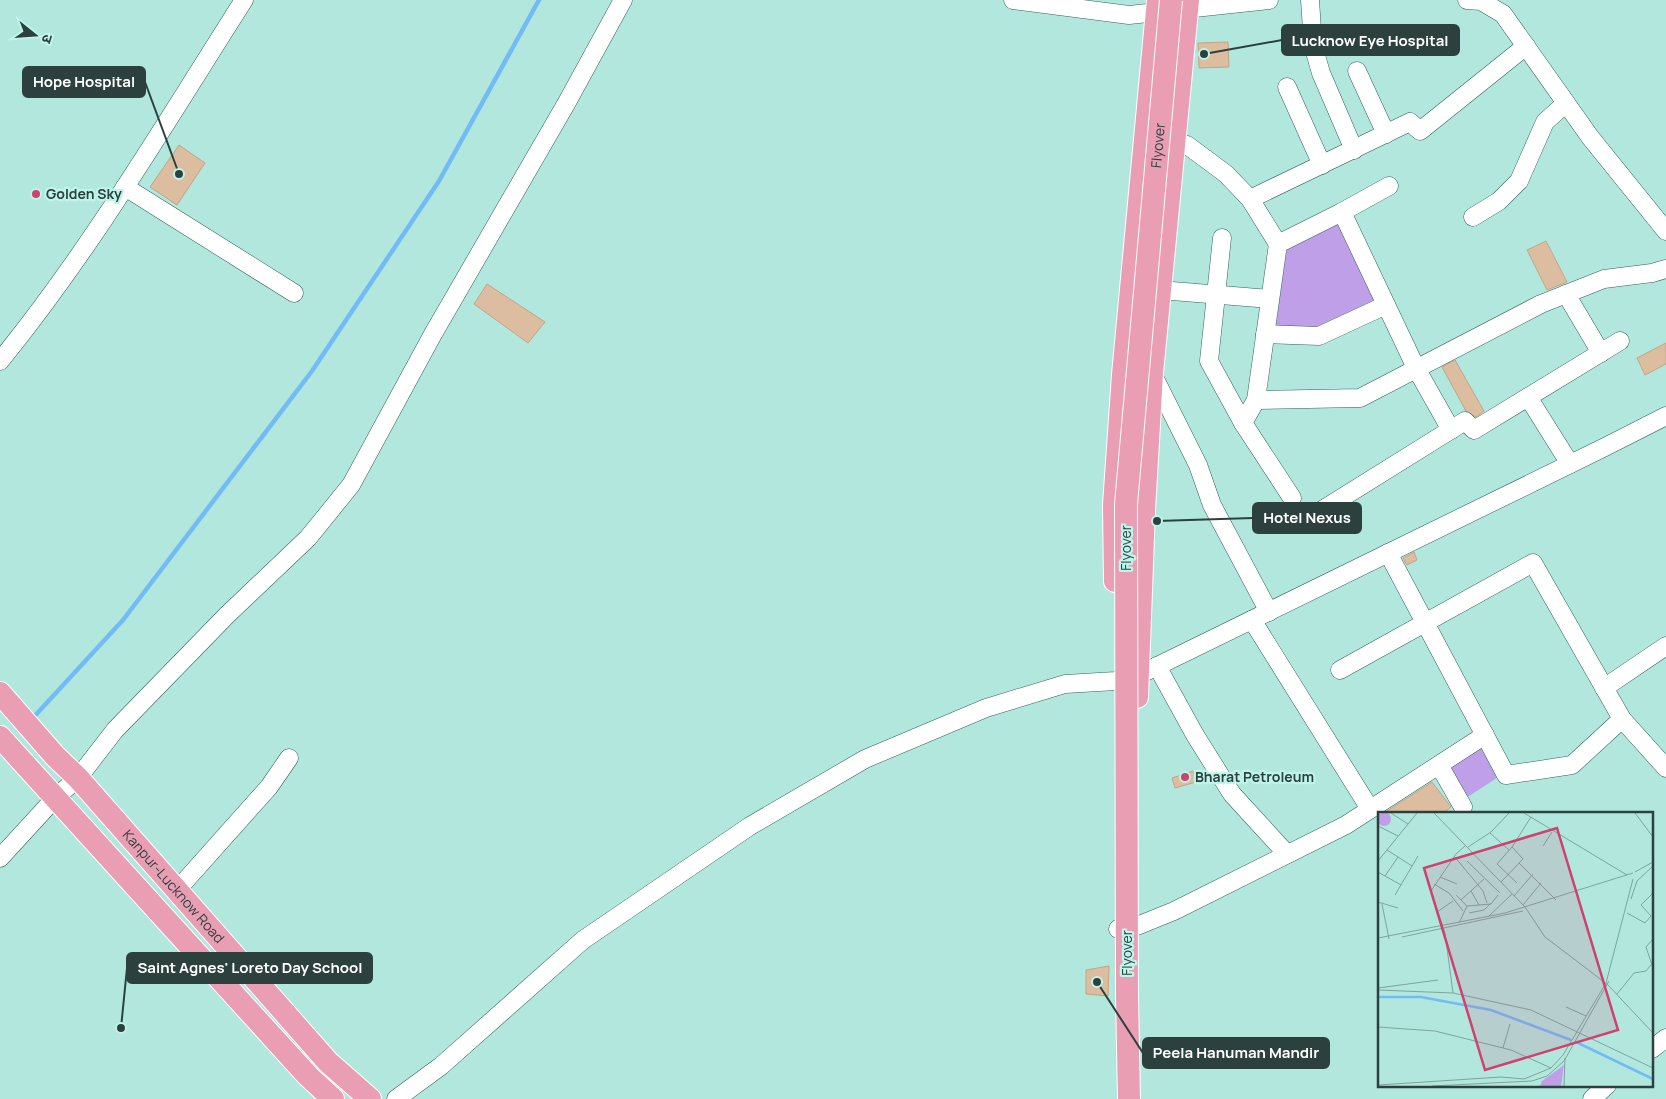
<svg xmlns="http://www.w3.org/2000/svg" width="1666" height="1099" font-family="Manrope,'Noto Sans Devanagari',sans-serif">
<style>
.green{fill:#c09fe9}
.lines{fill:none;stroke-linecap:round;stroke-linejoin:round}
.stream{stroke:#73bbf5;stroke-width:4.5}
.building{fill:#ddbd9f;stroke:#c3a487}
.minor-casing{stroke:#30625b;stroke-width:19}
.major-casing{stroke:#fff;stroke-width:24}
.minor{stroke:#fff;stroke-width:18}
.major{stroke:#e99eb4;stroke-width:22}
.major-bridge-casing{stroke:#fff;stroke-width:24;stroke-linecap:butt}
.major-bridge{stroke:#e99eb4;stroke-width:22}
.poi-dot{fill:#ce4170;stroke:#bff4eb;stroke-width:2}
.labels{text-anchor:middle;stroke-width:4.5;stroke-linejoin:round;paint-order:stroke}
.street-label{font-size:14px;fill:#2c413e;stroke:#bff4eb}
.poi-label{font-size:14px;font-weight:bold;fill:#2c413e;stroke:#bff4eb;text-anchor:start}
.inset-river{fill:none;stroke:#73bbf5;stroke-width:2.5}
.inset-road{fill:none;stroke:#7ca59e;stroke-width:1}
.view{fill:#ce4170;fill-opacity:0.15;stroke:#ce4170;stroke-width:2.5}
.inset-edge{fill:none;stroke:#2c413e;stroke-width:2.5}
.leader{fill:none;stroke:#2c413e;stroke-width:2}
.callout-dot{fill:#2c413e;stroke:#bff4eb;stroke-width:2}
.callout{fill:#2c413e;stroke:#2c413e;stroke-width:2}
.callout-label{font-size:15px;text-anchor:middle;font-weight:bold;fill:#fff}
</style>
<rect width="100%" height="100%" fill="#b2e7de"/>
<g class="green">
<polygon points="1341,220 1379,303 1316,331 1275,331 1287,246"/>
<polygon points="1484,744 1503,774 1466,798 1447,768"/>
</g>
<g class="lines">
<polyline class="stream" points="31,720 123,620 312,371 439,181 539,0"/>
</g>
<g class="building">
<polygon points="1228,42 1229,67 1199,68 1198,43"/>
<polygon points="179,145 205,163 177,205 150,187"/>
<polygon points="1546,241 1567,282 1547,290 1527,250"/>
<polygon points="487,284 545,322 528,343 474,304"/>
<polygon points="1666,343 1666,364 1645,375 1637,358"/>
<polygon points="1455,360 1484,411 1476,417 1466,411 1442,367"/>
<polygon points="1414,552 1417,560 1407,565 1403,558"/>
<polygon points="1193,771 1196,782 1175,788 1172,778"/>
<polygon points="1432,782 1451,807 1443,813 1384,813"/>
<polygon points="1109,966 1108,996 1086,994 1086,970"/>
</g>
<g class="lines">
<defs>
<g id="minor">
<polyline points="1013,0 1129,15 1269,0"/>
<polyline points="1310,0 1313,45 1321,73 1354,150"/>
<polyline points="1467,0 1481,1 1503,14 1590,137 1666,231"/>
<polyline points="1357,71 1386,134"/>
<polyline points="1287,87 1322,165"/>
<polyline points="1174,144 1187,145 1226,174 1250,199 1278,244"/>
<polyline points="125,187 294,293"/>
<polyline points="1250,199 1410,122 1420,131 1526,46"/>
<polyline points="1342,212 1416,368 1451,430"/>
<polyline points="1473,217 1499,201 1519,181 1545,122 1566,103"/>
<polyline points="1222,238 1209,361 1243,423"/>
<polyline points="1148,291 1160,290 1270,299"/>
<polyline points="1566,294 1601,353"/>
<polyline points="1265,334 1319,336 1386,305"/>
<path d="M0,361C92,248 166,122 244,0"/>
<polyline points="1152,373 1198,465 1212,505 1269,612"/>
<polyline points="1528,397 1570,464"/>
<polyline points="1256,400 1360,398 1541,304 1604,279 1652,273 1666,269"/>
<polyline points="1292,498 1243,423 1256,400 1278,244 1342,212 1389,186"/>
<polyline points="1303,522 1465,421 1474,430 1620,341"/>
<polyline points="1388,553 1506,775 1572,765 1622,719"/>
<polyline points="1252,620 1370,809"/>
<polyline points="1157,666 1195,735 1232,794 1287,854"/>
<polyline points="1340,670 1533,563 1622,719 1666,768"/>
<polyline points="1604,688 1666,646"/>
<polyline points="1439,765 1463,807"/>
<polyline points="0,858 55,798 78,778 115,730 227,615 308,538 351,485 433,334 566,104 623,0"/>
<polyline points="177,890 269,787 289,758"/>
<polyline points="1118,929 1137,926 1174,911 1346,825 1485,735"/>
<polyline points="1652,1049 1666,1038"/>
<polyline points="396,1099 441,1066 583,940 750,826 865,759 986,708 1065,684 1116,681 1137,676 1605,447 1666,416"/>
<polyline points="1592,1099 1607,1085"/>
</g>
<g id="major">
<polyline points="1115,581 1114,505 1123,375 1158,0"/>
<path id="s1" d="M0,693L55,756L78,778L328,1062L370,1099"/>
<polyline points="1137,697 1144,510 1152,373 1188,0"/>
<polyline points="0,737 308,1076 333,1099"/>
</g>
</defs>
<use href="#minor" class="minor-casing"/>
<use href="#major" class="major-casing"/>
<use href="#minor" class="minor"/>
<use href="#major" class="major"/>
<defs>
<g id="major-bridge">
<path id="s2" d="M1129,1099L1127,995L1126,504L1171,0"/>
</g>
</defs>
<use href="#major-bridge" class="major-bridge-casing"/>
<use href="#major-bridge" class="major-bridge"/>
</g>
<g class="poi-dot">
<circle cx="36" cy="194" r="5"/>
<circle cx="1185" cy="777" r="5"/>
</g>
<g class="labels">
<g class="street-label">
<text dy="5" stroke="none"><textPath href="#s2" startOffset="955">Flyover</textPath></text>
<text transform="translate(1126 548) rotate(-90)" y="5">Flyover</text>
<text dy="5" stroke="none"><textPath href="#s1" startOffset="260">Kanpur-Lucknow Road</textPath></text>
<text transform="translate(1127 953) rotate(-90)" y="5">Flyover</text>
</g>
<g class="poi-label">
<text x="46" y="199">Golden Sky</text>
<text x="1195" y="782">Bharat Petroleum</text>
</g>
</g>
<g transform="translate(1378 812)">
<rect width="275" height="275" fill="#b2e7de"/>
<path d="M-1 7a7 7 0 1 1 14 0a7 7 0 1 1-14 0ZM186,253L183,274H162L164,269Z" fill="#c09fe9"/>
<path class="inset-river" d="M0,185H43L113,198L193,228M198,230L275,267"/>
<path class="inset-road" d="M13,1L30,12M56,1L147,95L167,125L230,173L275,221M146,1L249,63M257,1L275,25M0,14L20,24M112,21L131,38M88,33L78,42L53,79L67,121L75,181L153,198L275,256M165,34L174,20M90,35L113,20L131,1M9,38L34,54M76,44L105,79L109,91M0,49L39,1M89,49L122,81M141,51L178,88M0,60L23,73M257,60L275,50M7,64L20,45M62,65L79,72M123,70L145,47L134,35M139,71L119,52L134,35L153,5M56,72L71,81L85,99M93,79L101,93M17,83L40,44M78,83L89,94L113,92L120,83M136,84L155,62M253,87L259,69L275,54M83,88L106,67M0,90L20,96M4,92L11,127M145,93L163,71M59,100L75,89M91,101L106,98L112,92M249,101L267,111L273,104L263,93L275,81M111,104L134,82M81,111L89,94M24,125L145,99M0,126L127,101L255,61M275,127L268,135L275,156M0,176L60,168M0,178L75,181M239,182L256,161L268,159L273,153M188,195L208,204M0,215L57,219L133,238L173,256M125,236L132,212M0,273L123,265L146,267L173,256L185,243L228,171L255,67M54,274L154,269L169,264L186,249L231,169M186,274L187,246"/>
<path class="view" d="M179,16L240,218L107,258L46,56Z"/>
<rect width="275" height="275" class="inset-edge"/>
</g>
<path class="leader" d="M1204 54L1282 40M179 174L145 82M1157 521L1253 518M121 1028L127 968M1097 982L1143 1053"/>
<g class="callout-dot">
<circle cx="1204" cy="54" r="5"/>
<circle cx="179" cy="174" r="5"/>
<circle cx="1157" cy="521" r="5"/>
<circle cx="121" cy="1028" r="5"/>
<circle cx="1097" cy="982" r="5"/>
</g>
<g class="callout">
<rect x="1282" y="25" width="177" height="30" rx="5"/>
<rect x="23" y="67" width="122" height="30" rx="5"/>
<rect x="1253" y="503" width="108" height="30" rx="5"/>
<rect x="127" y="953" width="245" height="30" rx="5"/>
<rect x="1143" y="1038" width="186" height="30" rx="5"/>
</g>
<g class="callout-label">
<text x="1370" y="46">Lucknow Eye Hospital</text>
<text x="84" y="87">Hope Hospital</text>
<text x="1307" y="523">Hotel Nexus</text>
<text x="250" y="973">Saint Agnes' Loreto Day School</text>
<text x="1236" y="1058">Peela Hanuman Mandir</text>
</g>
<g transform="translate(35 35) rotate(107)" stroke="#bff4eb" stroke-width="4" paint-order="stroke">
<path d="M0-4L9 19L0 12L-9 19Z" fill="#2c413e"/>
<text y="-8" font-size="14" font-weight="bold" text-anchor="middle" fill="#2c413e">उ</text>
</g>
</svg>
